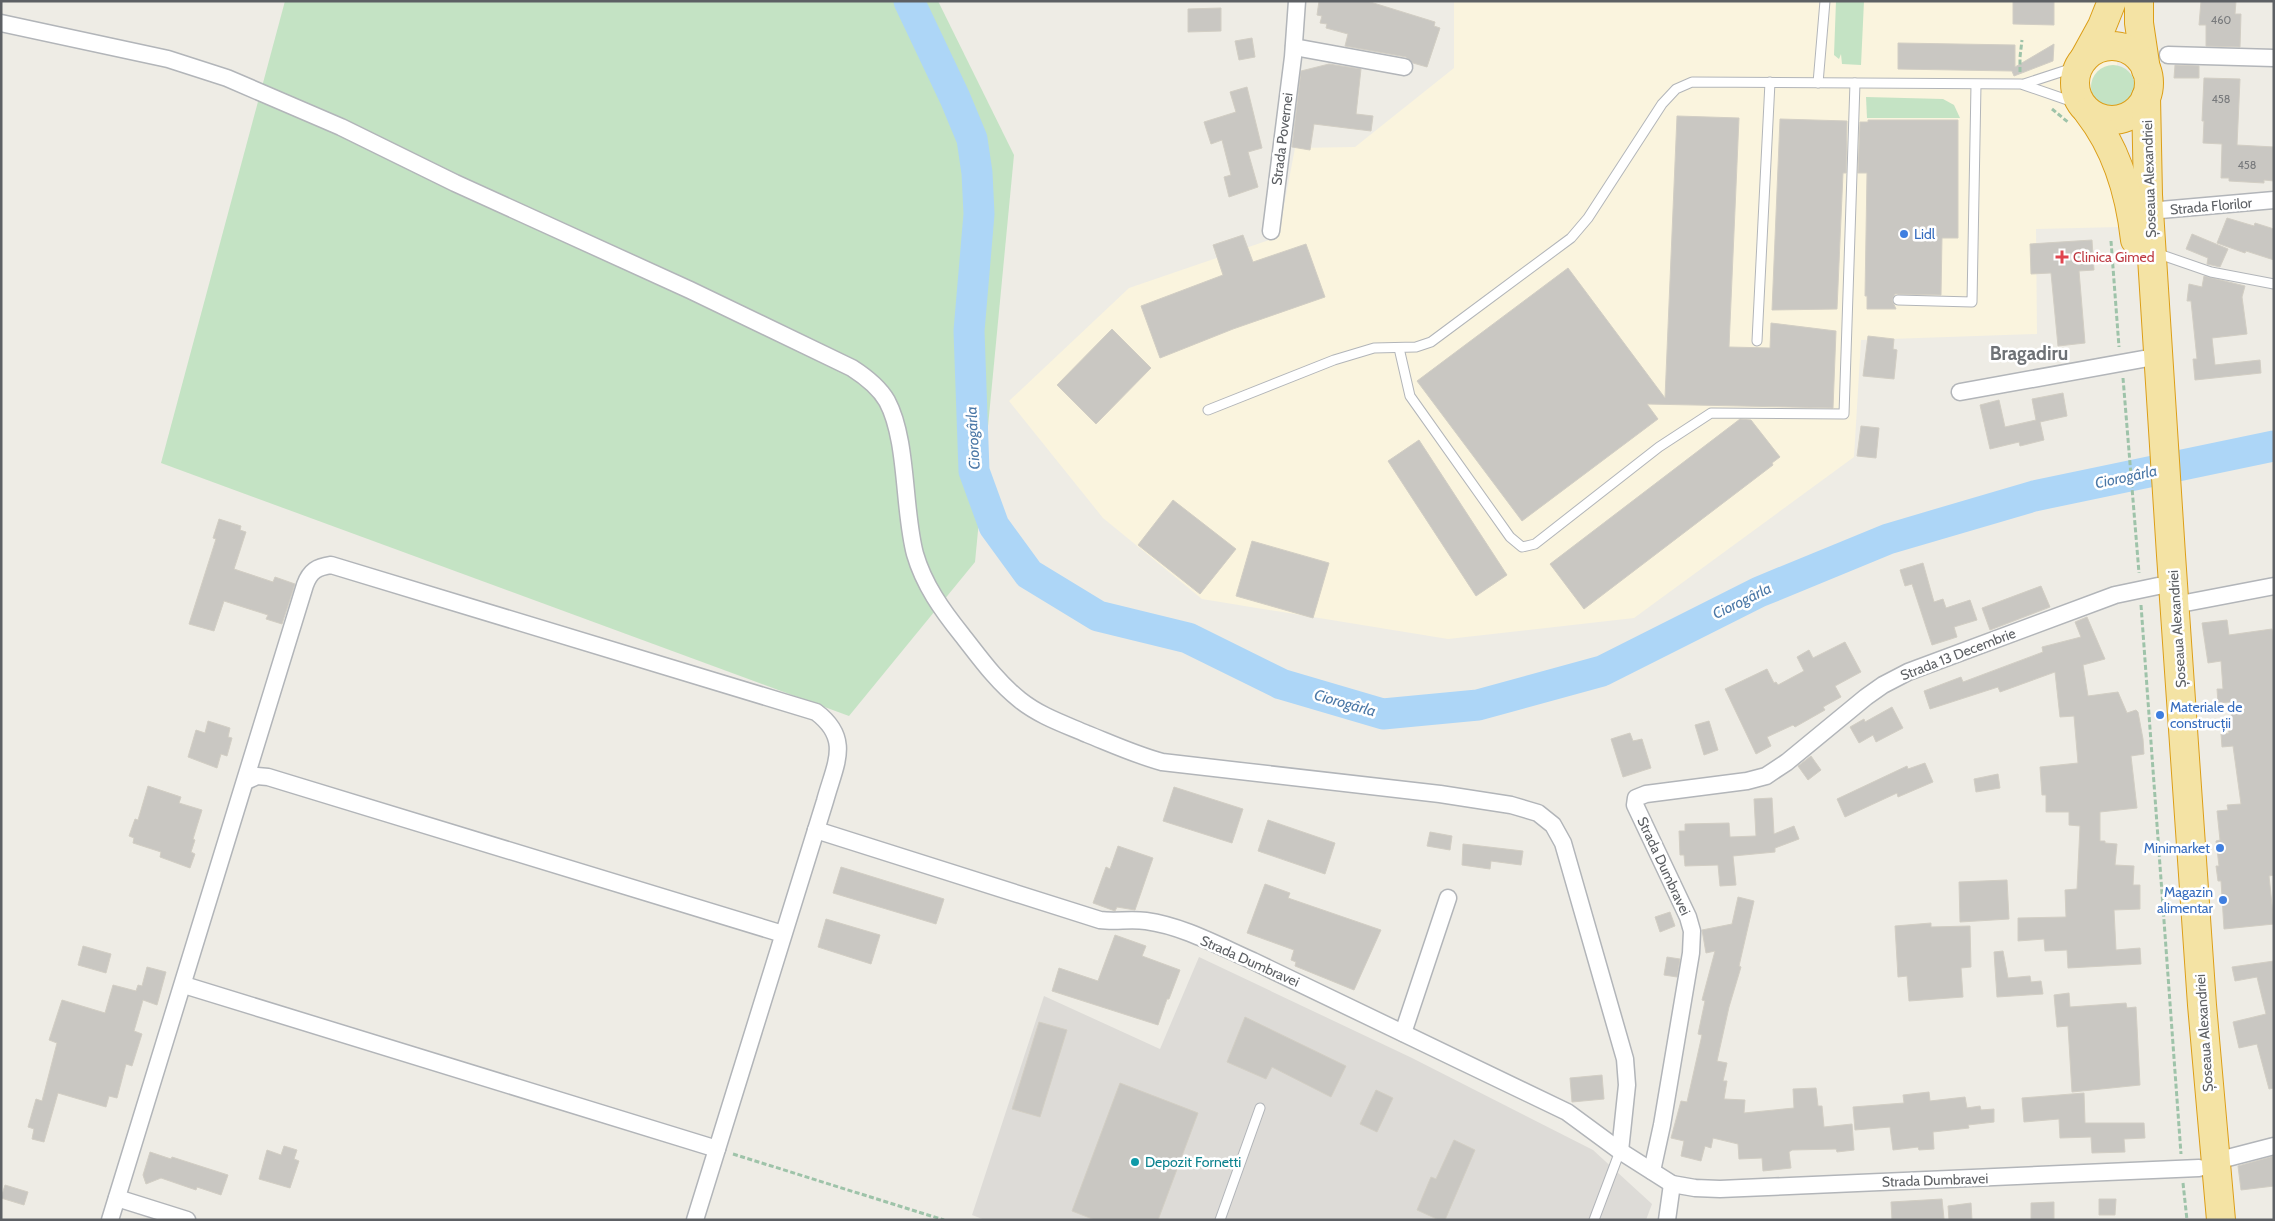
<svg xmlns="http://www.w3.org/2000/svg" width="2275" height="1221" font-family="Cabin,sans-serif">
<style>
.commercial{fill:#faf4de}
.industrial{fill:#dddbd7}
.green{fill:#c4e3c4}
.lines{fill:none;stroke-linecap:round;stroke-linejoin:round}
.river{stroke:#add6f7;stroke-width:31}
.building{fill:#c9c7c2;stroke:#d2cec4}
.service-casing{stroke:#b2b5b9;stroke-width:11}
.minor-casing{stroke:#b2b5b9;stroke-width:19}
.trunk-casing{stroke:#dc9e17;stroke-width:30}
.path{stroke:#9ec3a9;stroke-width:3;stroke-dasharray:5 2.5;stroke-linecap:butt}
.service{stroke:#fff;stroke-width:9}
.minor{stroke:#fff;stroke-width:16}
.trunk{stroke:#f4e3a4;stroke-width:28}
.shop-dot{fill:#3f7fe0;stroke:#fff;stroke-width:2}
.health-dot{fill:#e0444e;stroke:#fff;stroke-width:2}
.culture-dot{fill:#0f9aa8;stroke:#fff;stroke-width:2}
.labels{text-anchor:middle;stroke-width:5;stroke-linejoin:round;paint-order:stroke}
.number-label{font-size:11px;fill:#787a7c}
.street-label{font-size:14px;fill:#5d6064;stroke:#fff}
.shop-label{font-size:14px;fill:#366cbe;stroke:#fff;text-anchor:start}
.health-label{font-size:14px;fill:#be3a42;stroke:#fff;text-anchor:start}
.culture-label{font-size:14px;fill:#0d838f;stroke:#fff;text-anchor:start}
.water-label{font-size:15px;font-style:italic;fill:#4b78a7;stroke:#fff}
.district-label{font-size:19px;font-weight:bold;fill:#6e7276;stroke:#fff}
</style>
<rect width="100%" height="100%" fill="#eeece5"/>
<polygon class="commercial" points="1454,1 2116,1 2120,227 2036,229 2037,334 1861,340 1854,457 1634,618 1448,639 1202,599 1103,518 1009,401 1129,288 1278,237 1295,148 1355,147 1454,68"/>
<polygon class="industrial" points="1199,957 1412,1058 1593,1150 1652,1204 1646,1220 985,1220 972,1215 1044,996 1160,1049"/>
<g class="green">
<polygon points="285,1 938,1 1014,155 975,562 849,716 161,463"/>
<polygon points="1836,1 1864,1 1861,65 1842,64 1841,54 1839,59 1834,55"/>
<circle cx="2113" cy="87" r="22"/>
<polygon points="1866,97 1943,99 1954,105 1960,118 1867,118"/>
</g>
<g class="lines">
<polyline class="river" points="909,1 955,98 972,139 977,173 979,214 969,331 974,471 994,526 1029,574 1098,616 1188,638 1281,684 1383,714 1478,705 1602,671 1759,592 1888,539 2034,496 2274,446"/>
</g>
<g class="building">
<polygon points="1319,1 1367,1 1435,22 1434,26 1440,28 1427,67 1413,63 1406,57 1345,46 1348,34 1326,28 1327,24 1320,23 1322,16 1317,15"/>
<polygon points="2013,1 2054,1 2054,25 2013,24"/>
<polygon points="2201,1 2236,1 2235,14 2241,14 2240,47 2206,46 2206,25 2199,25"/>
<polygon points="1221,8 1221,31 1188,32 1188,9"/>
<polygon points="1252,38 1255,57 1239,60 1235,41"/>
<polygon points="1898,43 2015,45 2015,67 2054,44 2053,61 2014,76 2012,71 1898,69"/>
<polygon points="1329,64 1361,69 1356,114 1373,116 1371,131 1314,124 1310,150 1292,147 1301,71"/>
<polygon points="2175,65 2199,66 2199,78 2174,78"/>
<polygon points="2204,78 2240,79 2237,145 2274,147 2274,181 2264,180 2264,183 2229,181 2229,178 2221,178 2222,144 2203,143 2204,121 2202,121"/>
<polygon points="1247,87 1262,148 1248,152 1258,187 1229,197 1224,177 1231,175 1222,140 1211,144 1204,122 1236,112 1230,92"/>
<polygon points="1677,116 1739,118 1729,347 1770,348 1771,323 1836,331 1833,408 1647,404 1658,419 1522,521 1417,381 1568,268 1665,398"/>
<polygon points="1780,119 1847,121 1846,173 1843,173 1837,309 1772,310"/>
<polygon points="1868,120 1958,120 1958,238 1942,238 1941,295 1895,294 1892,300 1896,309 1867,309 1867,296 1865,296 1867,173 1858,173 1860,122 1868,122"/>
<polygon points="2227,218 2254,226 2255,223 2274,229 2274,260 2246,251 2245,253 2217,243"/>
<polygon points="2192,234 2228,249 2220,267 2207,264 2208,258 2186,249"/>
<polygon points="1243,235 1253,262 1306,244 1325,297 1233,329 1160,358 1141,306 1223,275 1213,245"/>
<polygon points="2092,240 2094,270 2079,271 2085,343 2058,346 2051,273 2031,274 2030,244"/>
<polygon points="2204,276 2245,286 2242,297 2247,334 2212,338 2215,365 2260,360 2261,373 2195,380 2193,359 2197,359 2191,301 2187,301 2189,284 2202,287"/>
<polygon points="1112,329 1151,368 1096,424 1057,385"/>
<polygon points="1868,336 1894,339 1893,349 1897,350 1894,379 1863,376"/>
<polygon points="2063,393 2067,416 2040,422 2044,440 2020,446 2019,442 1990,449 1980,405 1999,400 2005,427 2036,420 2032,399"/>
<polygon points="1740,419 1751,420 1780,457 1772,463 1773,465 1584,609 1550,564"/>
<polygon points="1861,426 1879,428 1876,458 1857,456"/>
<polygon points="1419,440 1507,575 1476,596 1388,461"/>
<polygon points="1173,500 1236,549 1200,594 1138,545"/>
<polygon points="219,519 241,526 240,530 246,532 234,569 273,582 275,577 295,584 282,624 266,619 268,615 224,601 214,631 189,624 216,539 213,538"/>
<polygon points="1252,541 1329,563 1313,618 1236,596"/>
<polygon points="1923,563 1934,602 1943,599 1946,608 1970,600 1977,620 1954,627 1957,637 1932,645 1912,584 1905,586 1900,570"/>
<polygon points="2041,586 2050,607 1990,630 1982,608"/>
<polygon points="2087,617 2105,659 2083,665 2088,696 2118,692 2127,713 2136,710 2138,712 2143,739 2144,754 2131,756 2137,808 2100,812 2100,841 2105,841 2105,843 2117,844 2115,865 2134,866 2133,885 2140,885 2140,909 2114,910 2116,950 2140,948 2141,964 2068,968 2067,950 2045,951 2044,939 2018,941 2018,918 2066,917 2065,890 2077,889 2080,826 2069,825 2069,812 2046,812 2046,795 2042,795 2040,767 2078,763 2074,716 2060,717 2055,672 2000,692 1998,687 1930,709 1924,691 1961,677 1963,682 2043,652 2042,647 2081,637 2075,622"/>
<polygon points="2227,620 2229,635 2272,629 2274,642 2274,875 2269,876 2274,924 2224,929 2221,881 2218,881 2216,866 2219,866 2216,841 2220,840 2217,811 2228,810 2227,805 2241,804 2233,746 2222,747 2221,734 2229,733 2228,728 2232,728 2230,702 2218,703 2217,689 2223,689 2221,661 2208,663 2202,623"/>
<polygon points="1845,642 1861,672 1835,686 1841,697 1823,707 1825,710 1795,727 1793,725 1767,737 1771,746 1756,754 1725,689 1767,669 1774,683 1776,682 1778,685 1804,671 1797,657 1809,650 1813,658"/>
<polygon points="1892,707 1903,728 1876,742 1873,735 1859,743 1850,727 1864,719 1865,722"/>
<polygon points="208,721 230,728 228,737 232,738 227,756 221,754 217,768 188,757 196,730 205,733"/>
<polygon points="1709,721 1718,750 1704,755 1695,725"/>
<polygon points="1630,733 1633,741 1642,739 1651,768 1623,777 1611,739"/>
<polygon points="1811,756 1821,770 1808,780 1798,766"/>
<polygon points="1925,763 1933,782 1898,797 1897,793 1845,817 1837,799 1907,766 1908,769"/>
<polygon points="1998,774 2000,788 1976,792 1974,779"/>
<polygon points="148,786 181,797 179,803 202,810 193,839 195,840 191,852 195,854 190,868 160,857 161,852 133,843 134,838 129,836 135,819 138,820"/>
<polygon points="1174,787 1243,809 1232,843 1163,821"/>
<polygon points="1772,798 1774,834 1794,826 1799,839 1775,848 1775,852 1733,856 1736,885 1720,886 1718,865 1685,866 1684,855 1680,855 1679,831 1685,831 1685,824 1729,823 1730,837 1756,836 1754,799"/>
<polygon points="1268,820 1335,843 1325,874 1258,851"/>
<polygon points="1430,832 1452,836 1450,850 1427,846"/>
<polygon points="1463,844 1523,851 1521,865 1491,861 1490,869 1462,865"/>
<polygon points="1118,846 1153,858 1135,910 1117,907 1115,911 1093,903 1106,867 1110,869"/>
<polygon points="841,867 944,899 936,924 833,893"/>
<polygon points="2007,880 2009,919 1960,922 1959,882"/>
<polygon points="1265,884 1290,893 1288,898 1381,930 1354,990 1295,966 1296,962 1291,960 1294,950 1247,933"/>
<polygon points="1738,897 1754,901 1739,966 1741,967 1729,1007 1717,1061 1727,1063 1723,1081 1727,1081 1724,1099 1745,1100 1744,1113 1794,1108 1793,1089 1816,1088 1818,1106 1822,1106 1824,1127 1852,1124 1854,1150 1837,1152 1836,1149 1792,1150 1789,1152 1791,1168 1763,1171 1762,1158 1739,1159 1738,1144 1713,1138 1711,1148 1705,1146 1701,1161 1681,1156 1684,1141 1671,1138 1681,1101 1687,1102 1702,1035 1698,1034 1705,1001 1702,1000 1715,951 1706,953 1702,930 1732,924"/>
<polygon points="1670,912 1675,926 1660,932 1655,917"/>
<polygon points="826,919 880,935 871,964 818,947"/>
<polygon points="1931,923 1931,927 1970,926 1971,967 1961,968 1963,997 1909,1001 1907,976 1898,977 1895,926"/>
<polygon points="1115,935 1146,946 1142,956 1180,970 1169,999 1167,999 1158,1025 1052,991 1059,968 1098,981"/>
<polygon points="83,946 111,954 106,973 78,965"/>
<polygon points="2003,951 2008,978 2030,976 2031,982 2041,981 2043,994 1997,997 1994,952"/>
<polygon points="1667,957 1680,959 1677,977 1664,975"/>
<polygon points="2274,961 2274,1088 2269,1089 2257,1044 2239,1048 2233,1022 2266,1014 2257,977 2235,981 2232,967"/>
<polygon points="147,967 166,972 157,1005 143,1000 134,1031 142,1034 132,1066 126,1064 117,1098 109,1096 106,1107 58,1093 44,1142 32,1139 34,1129 28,1127 36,1099 42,1101 57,1043 49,1040 62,1000 105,1013 113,985 136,991 138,985 142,986"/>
<polygon points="2069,993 2070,1007 2126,1003 2127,1008 2136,1007 2140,1085 2072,1092 2068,1026 2057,1027 2054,995"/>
<polygon points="1245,1017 1346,1066 1331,1097 1272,1067 1266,1079 1227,1062"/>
<polygon points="1039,1022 1067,1030 1040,1117 1012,1109"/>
<polygon points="1602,1075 1604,1099 1572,1102 1570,1078"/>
<polygon points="1120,1083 1198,1113 1158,1220 1095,1220 1072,1211"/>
<polygon points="1376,1090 1393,1098 1377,1132 1360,1124"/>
<polygon points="1929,1092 1930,1101 1965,1097 1967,1108 1980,1106 1981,1110 1994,1109 1994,1122 1968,1125 1969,1128 1933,1132 1934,1149 1919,1150 1918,1147 1893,1150 1890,1127 1855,1130 1853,1107 1904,1103 1903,1095"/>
<polygon points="2084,1093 2085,1123 2144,1123 2145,1138 2124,1139 2125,1152 2092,1153 2091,1137 2060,1138 2059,1119 2024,1122 2022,1098"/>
<polygon points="1454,1140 1475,1150 1445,1220 1439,1220 1417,1210 1431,1177 1436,1179"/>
<polygon points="284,1146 297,1150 294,1159 299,1161 290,1188 259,1179 267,1150 281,1155"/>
<polygon points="150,1152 171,1159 172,1157 228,1175 221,1195 197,1187 196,1190 161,1178 146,1184 143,1175"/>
<polygon points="2274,1156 2274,1186 2241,1190 2238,1166"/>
<polygon points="5,1185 28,1192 24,1205 1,1198"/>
<polygon points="1942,1199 1944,1219 1892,1220 1891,1202"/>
<polygon points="2099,1199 2116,1199 2115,1215 2099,1215"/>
<polygon points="2054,1202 2054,1220 2031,1220 2031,1203"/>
<polygon points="1971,1203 1972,1220 1949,1220 1948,1206"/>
</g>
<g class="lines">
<defs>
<g id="service">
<polyline points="1818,83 1825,1"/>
<polyline points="2024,84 2079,66"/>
<polyline points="2156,253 2211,272 2274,284"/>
<polyline points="1898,300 1972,302 1976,85"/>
<polyline points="1757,341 1770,82"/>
<polyline points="1399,348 1410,396 1510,537 1522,547 1535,544 1659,447 1711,413 1844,414 1855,83"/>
<polyline points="1208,410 1334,360 1374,348 1416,347 1431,342 1571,238 1588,218 1662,104 1676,89 1692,82 2021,84 2082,105"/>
<polyline points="1220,1220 1260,1108"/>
<polyline points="1594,1220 1620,1151"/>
</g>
<g id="minor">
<path d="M1,23L168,59L227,78L341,127L455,183L690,290L852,368C866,377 879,387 887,401C908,440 903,509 915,554C924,585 942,610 962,635C980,658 997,682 1020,700C1040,716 1064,724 1087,734C1112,744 1136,755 1162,762L1440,794L1511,805L1538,813L1553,825L1563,843L1625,1059L1627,1085L1620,1151"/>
<polyline points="1294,47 1404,67"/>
<polyline points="2168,55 2274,58"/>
<polyline points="2149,211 2274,200"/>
<polyline points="1271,231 1293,57 1297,1"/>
<polyline points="1960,392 2143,359"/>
<polyline points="2175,605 2274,586"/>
<polyline points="246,781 257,776 268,777 783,934"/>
<path d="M816,830L1100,920C1115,922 1130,919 1146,921C1183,926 1219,946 1253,961L1567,1112L1620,1151L1672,1184L1695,1188L1720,1189L2199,1168"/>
<polyline points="184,985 717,1149"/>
<polyline points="1403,1033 1448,898"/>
<polyline points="2216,1161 2274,1146"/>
<polyline points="1652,1171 1662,1125 1691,953 1692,931 1688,917 1635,805 1636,798 1646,794 1747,781 1766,776 1787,762 1866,697 1883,685 1908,672 2115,595 2158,586"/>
<polyline points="117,1198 187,1220"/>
<path d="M110,1220L305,585C310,571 317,567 331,565L816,712C852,739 835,764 825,801L695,1220"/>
<polyline points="1667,1220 1672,1184"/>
</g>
<g id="trunk">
<polyline points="2139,1 2139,23 2146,70"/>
<circle cx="2112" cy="83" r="37"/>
<polyline points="2085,57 2102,26 2112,1"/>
<polyline points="2146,97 2148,195 2171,555 2202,1005 2221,1220"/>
<path d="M2088,112C2117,149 2130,194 2135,240"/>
</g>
</defs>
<use href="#service" class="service-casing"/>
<use href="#minor" class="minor-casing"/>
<use href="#trunk" class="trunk-casing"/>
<g class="path">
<polyline points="2020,72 2020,57 2022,40"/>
<polyline points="2052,109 2069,123"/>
<polyline points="2111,241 2119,347"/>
<polyline points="2123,378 2139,573"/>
<polyline points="2141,605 2181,1154"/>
<polyline points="733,1154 944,1220"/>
<polyline points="2183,1183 2187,1220"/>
</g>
<use href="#service" class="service"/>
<use href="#minor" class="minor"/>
<use href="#trunk" class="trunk"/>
</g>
<g class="shop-dot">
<circle cx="1904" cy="234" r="5"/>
<circle cx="2160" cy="715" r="5"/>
<circle cx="2220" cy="848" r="5"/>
<circle cx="2223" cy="900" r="5"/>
</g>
<path class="health-dot" d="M2059.5 249.5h5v5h5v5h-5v5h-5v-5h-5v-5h5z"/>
<circle class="culture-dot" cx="1135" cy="1162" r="5"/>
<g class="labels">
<g class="number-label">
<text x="2221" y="24">460</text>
<text x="2221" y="103">458</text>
<text x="2247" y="169">458</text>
</g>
<g class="street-label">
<text transform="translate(1282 139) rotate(-83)" y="5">Strada Povernei</text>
<text transform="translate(2149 179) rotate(-92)" y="5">Șoseaua Alexandriei</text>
<text transform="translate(2211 206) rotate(-5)" y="5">Strada Florilor</text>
<text transform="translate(2177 629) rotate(-94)" y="5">Șoseaua Alexandriei</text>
<text transform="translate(1958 654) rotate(-21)" y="5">Strada 13 Decembrie</text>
<text transform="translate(1664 866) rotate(65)" y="5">Strada Dumbravei</text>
<text transform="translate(1250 961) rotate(24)" y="5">Strada Dumbravei</text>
<text transform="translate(2204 1033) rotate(-94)" y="5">Șoseaua Alexandriei</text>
<text transform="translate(1935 1180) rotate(-2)" y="5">Strada Dumbravei</text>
</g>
<g class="shop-label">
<text x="1914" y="239">Lidl</text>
<text x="2170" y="712">Materiale de<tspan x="2170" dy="16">construcții</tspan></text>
<text x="2210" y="853" text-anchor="end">Minimarket</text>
<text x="2213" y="897" text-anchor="end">Magazin<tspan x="2213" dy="16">alimentar</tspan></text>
</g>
<g class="health-label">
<text x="2073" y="262">Clinica Gimed</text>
</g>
<g class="culture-label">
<text x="1145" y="1167">Depozit Fornetti</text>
</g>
<g class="water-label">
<text transform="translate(973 438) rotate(-93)" y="5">Ciorogârla</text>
<text transform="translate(2126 477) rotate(-12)" y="5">Ciorogârla</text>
<text transform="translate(1742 601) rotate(-26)" y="5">Ciorogârla</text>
<text transform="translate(1345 703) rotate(16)" y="5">Ciorogârla</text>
</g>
<g class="district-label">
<text x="2029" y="360">Bragadiru</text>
</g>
</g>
<rect width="2275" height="1221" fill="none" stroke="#5d6064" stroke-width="5"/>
</svg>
